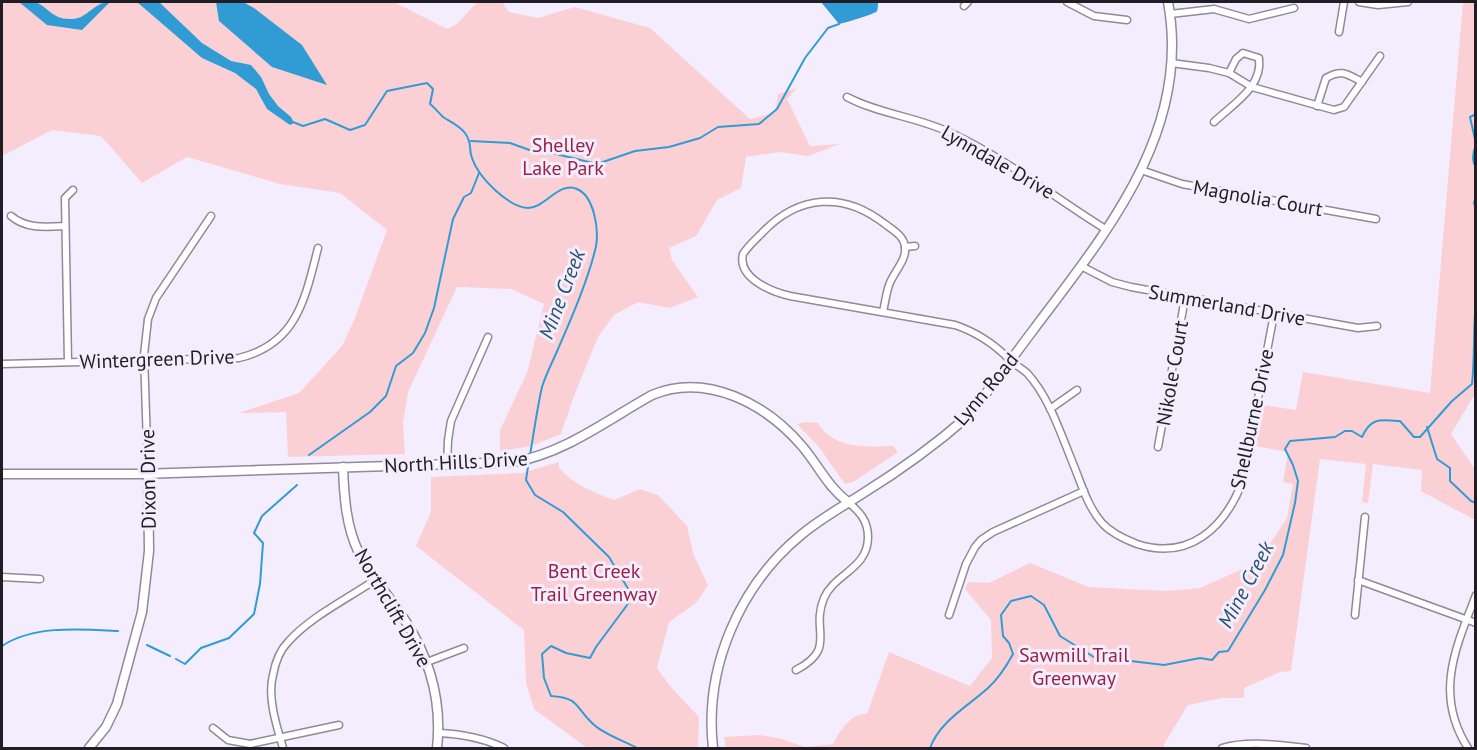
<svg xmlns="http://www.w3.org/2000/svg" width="1477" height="750" font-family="'PT Sans',sans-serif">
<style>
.green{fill:#fbd0d5}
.water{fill:#319cd3}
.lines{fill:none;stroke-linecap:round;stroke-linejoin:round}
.stream{stroke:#319cd3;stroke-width:2}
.street-casing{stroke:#8f8998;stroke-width:9}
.secondary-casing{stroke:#8f8998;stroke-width:11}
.street{stroke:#fff;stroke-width:6}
.secondary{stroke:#fff;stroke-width:8}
.labels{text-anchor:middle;stroke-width:6;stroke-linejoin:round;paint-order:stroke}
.park-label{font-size:20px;fill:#992242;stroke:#f4edfe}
.street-label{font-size:20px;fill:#201e24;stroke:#f4edfe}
.water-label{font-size:21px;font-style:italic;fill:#28526a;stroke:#f4edfe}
</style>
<rect width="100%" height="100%" fill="#f4edfe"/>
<g class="green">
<polygon points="2,2 394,2 447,29 457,24 477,2 502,2 509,12 538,18 575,7 650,28 750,119 775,113 778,94 797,88 787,99 810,146 840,144 808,156 780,152 746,157 741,188 717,200 696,236 669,248 672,260 698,297 670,308 638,302 614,315 598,337 574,396 561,434 531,446 500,451 500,430 527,373 544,304 511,289 457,287 408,392 403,423 405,454 288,457 286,412 239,413 299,393 342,346 355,318 387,230 340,193 280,184 187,157 142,183 101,136 52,130 2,156"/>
<path d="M1463,2H1476V392L1451,434L1475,469V520L1421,491L1422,470L1373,464L1368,503L1362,502L1366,464L1320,459L1291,671L1280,672L1244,688V698H1222L1188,705L1164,744V748H726L724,737L760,735L782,739L805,747L833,744C840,731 850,713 867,714L889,652L970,686L992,658L991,620L965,589L968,582L989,583L1030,563L1089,587L1168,591L1200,588L1258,562L1287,518L1293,484L1283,482L1288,452L1256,446L1263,405L1296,410L1303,372L1430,393Z"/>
<path d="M807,422L818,423C833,449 867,447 893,446L898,452L853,482L845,484L819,447L797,424Z"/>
<path d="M559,462V468C575,485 592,492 614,500L640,489L658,495L687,526L694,556L708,585L696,603L669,622L657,668L670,686L699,717L698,748H587L534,709L526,683L524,630L416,546L431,512V477L522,473Z"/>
</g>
<g class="water">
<path d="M19,2C24,2 29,1 34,2C46,4 51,20 72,19C87,19 95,1 110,2L82,30L47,25Z"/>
<polygon points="137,2 159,2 202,43 231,61 251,65 261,77 269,94 278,106 291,117 294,123 290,125 267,109 256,89 235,73 202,58"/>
<polygon points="216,2 243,2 254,8 302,45 327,85 272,67 219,21"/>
<path d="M821,2H878C878,4 878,9 877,11C875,14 844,23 839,24Z"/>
</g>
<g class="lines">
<g class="stream">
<polyline points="1476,114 1470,117 1476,144"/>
<path d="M293,122L303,126L325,119L350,130L365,125L387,91L427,83L433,89L430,104C435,108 439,113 443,117C451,122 460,126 465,133C473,144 468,148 472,158C478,177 508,207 528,208C545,208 559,181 577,189C594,196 599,229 596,246C589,278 571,319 558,349C553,361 546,374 542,387C537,409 534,432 530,455"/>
<polyline points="471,141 510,143 535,152 556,154 597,164 635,151 669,147 700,138 718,127 759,124 777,109 805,58 828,28 839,24"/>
<path d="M1476,145C1473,152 1471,160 1476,167"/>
<polyline points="1476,196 1474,203 1476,209"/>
<polyline points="1427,427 1437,459 1450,468 1450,481 1471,501 1476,503"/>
<polyline points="309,455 370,412 386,396 396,366 413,353 425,333 434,308 453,219 464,197 471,193 479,173"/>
<path d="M529,460L526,480L535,495L563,512L609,557L633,597L596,647L590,658L566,653L551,646L542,654L544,678L551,696C580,698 574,706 592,723C601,733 624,741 637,748"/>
<polyline points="147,645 170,656"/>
<path d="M2,646C33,625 81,629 118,631"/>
<polyline points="176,659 185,664 201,648 229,638 254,614 260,584 263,543 254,533 262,516 297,485"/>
<path d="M930,748C940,721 967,707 988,688C999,678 1006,667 1013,654L1009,643L1003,636L1001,615L1011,601L1031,596L1044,605L1060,636L1097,659H1114L1164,665L1200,658L1212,660L1219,652L1228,651L1265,590L1283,555L1295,503L1298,481L1293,465L1285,449L1290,441L1335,437L1345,431H1352L1362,437C1371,417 1380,420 1400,421L1414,437H1420L1452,401L1472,384C1475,356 1473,329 1476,302"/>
</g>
<defs>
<g id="street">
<polyline points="1067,2 1094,16 1127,20"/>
<polyline points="1359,2 1378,5 1408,2"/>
<polyline points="964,6 968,2"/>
<polyline points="1170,14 1214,9 1249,19 1294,8"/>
<polyline points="1339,32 1344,2"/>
<polyline points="1171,63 1209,68 1229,73 1252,87 1334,110 1344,107 1380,56"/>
<path d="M847,97C879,114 918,117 951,133C1007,159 1055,198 1107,230"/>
<path d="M1317,106L1326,78C1342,69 1347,74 1362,82"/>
<path d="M1214,122C1233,104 1263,87 1259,58L1243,53L1236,59L1229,73"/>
<polyline points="1141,170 1182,184 1376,219"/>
<path d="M11,216C26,229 45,227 65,226"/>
<polyline points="905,247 915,246"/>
<polyline points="1081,266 1112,282 1131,287 1358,328 1377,326"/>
<path d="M883,312C885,303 886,294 889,285C893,273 907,260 905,247C904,236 893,230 885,224C843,191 798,195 762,233C755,240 748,246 743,254C737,278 772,292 790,296L955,325C976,332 993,343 1009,359C1014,364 1021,368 1027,373C1050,398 1061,435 1074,466C1082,486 1088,507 1102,523C1111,533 1124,539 1137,544C1189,561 1224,528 1242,483L1274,314"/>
<polyline points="68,362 65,198 73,190"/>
<path d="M2,364L239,358C297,344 305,299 318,248"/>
<polyline points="1050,409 1077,390"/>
<polyline points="1158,447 1185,298"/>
<polyline points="447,466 448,440 451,421 488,337"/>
<polyline points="148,474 144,355 148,319 156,298 211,216"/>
<polyline points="2,577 40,579"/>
<polyline points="1358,580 1476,623"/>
<polyline points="949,615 966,564 975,547 981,540 993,532 1084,491"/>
<polyline points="1355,615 1365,517"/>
<polyline points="427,662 464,648"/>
<path d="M796,670C838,648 810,631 824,598C835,573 868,569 868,537C868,521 860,512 848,502"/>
<polyline points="213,728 228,740 250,744 339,725"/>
<path d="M438,733C462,734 484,738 504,748"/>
<path d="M283,748C277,727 267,698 273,675C275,664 280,650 288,642C310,617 347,599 375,580"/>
<path d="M1222,748C1248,740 1278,745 1306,748"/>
<path d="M1468,748C1434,695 1455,649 1476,595"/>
</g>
<g id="secondary">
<path d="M343,467C344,496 346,527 359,553C372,578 391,598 406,622C431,661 442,702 437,748"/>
<path d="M2,474H141L514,462C565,453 607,420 652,395C707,372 766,404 802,446C819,466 827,486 848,502"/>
<polyline points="89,748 106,727 117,704 142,612 149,551 148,474"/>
<path d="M713,748C704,668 739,586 801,535C820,519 842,507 862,494C899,471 934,446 967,417C974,410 980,400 987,392C1003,371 1018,350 1034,329C1106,233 1192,131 1168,2"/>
</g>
</defs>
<use href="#street" class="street-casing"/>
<use href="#secondary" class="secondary-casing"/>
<use href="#street" class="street"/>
<use href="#secondary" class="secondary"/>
</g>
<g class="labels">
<g class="park-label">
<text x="563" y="152">Shelley<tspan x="563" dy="23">Lake Park</tspan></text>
<text x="594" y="578">Bent Creek<tspan x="594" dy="23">Trail Greenway</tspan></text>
<text x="1074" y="662">Sawmill Trail<tspan x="1074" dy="23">Greenway</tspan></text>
</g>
<g class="street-label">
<text transform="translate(998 162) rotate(30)" y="7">Lynndale Drive</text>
<text transform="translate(1258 198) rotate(10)" y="7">Magnolia Court</text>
<text transform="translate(1227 305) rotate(10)" y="7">Summerland Drive</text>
<text transform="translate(157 359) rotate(-2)" y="7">Wintergreen Drive</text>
<text transform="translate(1172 373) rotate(-80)" y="7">Nikole Court</text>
<text transform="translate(986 389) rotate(-50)" y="7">Lynn Road</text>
<text transform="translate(1252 419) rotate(-78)" y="7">Shellburne Drive</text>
<text transform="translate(456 462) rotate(-3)" y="7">North Hills Drive</text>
<text transform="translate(148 479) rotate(-91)" y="7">Dixon Drive</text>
<text transform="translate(393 608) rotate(60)" y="7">Northclift Drive</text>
</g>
<g class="water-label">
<text transform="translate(562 294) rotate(-69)" y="7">Mine Creek</text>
<text transform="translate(1246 585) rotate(-62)" y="7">Mine Creek</text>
</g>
</g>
<rect width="1477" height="750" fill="none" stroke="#201e24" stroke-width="6"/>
</svg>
